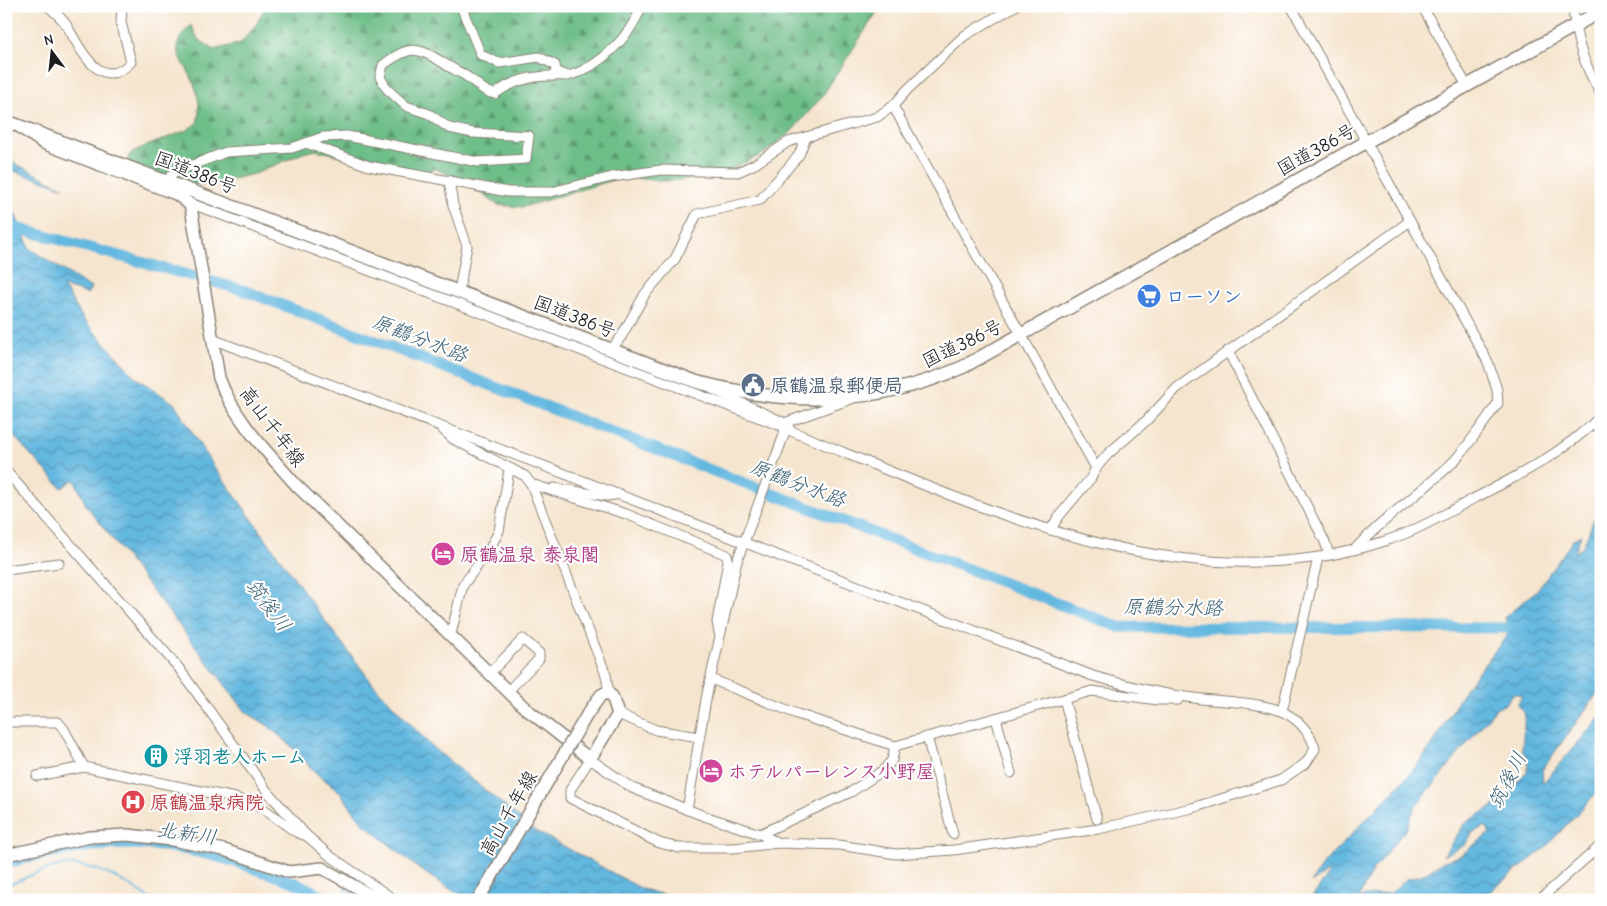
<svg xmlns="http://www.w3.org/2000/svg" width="1607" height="906" font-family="'Comic Neue','Klee One',sans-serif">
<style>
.forest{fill:url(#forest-firs);stroke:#456d52}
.water{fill:url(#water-waves);stroke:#406a7e;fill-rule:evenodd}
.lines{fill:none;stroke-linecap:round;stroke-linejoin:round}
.stream{stroke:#64b8e0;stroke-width:2}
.river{stroke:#64b8e0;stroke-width:11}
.minor-casing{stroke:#898075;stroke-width:11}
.major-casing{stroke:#898075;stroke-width:14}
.highway-casing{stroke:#898075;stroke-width:15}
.minor{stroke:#fff;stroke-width:9}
.major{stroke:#fff;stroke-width:11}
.highway{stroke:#fff;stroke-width:12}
.major-bridge-casing{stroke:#898075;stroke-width:14;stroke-linecap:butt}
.major-bridge{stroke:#fff;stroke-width:11}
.labels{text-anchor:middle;stroke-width:4.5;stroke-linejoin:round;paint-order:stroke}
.street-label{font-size:19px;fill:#1c1c1c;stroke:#fff}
.shop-label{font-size:19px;font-weight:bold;fill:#366cbe;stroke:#fff;text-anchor:start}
.service-label{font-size:19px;font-weight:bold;fill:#4e5e75;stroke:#fff;text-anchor:start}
.hotel-label{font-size:19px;font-weight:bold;fill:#b23c85;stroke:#fff;text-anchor:start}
.culture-label{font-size:19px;font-weight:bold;fill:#0d838f;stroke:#fff;text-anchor:start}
.health-label{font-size:19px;font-weight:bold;fill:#be3a42;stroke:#fff;text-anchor:start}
.water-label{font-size:20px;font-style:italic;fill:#3c6274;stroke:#fff}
</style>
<defs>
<pattern id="forest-firs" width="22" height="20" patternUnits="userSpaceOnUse" patternTransform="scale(1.25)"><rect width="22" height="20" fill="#6ebe88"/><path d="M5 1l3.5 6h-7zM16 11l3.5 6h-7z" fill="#5a9a6e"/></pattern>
<pattern id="water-waves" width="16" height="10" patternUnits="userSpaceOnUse" patternTransform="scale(1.25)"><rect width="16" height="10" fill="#64b8e0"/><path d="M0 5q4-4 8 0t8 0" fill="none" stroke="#5295b5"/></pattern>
</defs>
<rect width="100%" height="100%" fill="#fff"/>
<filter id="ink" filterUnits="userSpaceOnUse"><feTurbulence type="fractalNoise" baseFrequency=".02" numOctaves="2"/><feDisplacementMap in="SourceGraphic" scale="10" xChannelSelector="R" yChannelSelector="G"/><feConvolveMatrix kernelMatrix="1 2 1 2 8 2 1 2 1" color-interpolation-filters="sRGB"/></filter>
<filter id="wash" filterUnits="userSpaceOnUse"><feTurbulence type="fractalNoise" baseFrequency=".0096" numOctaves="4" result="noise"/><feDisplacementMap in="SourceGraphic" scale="20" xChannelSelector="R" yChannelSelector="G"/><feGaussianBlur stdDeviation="1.12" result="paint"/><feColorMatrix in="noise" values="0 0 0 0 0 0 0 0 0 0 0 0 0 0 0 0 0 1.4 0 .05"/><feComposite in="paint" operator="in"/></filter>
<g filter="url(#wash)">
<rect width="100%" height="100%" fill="#f6e5ce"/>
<path class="forest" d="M266,6H881L821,98L791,132L763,154L711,178L660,181L636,178L613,180L523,207L498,205L463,181L436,169L427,171L390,167L316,150L303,153L257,173L209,185L173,183L127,164L129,155L134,151L187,130L197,123C202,106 197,88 189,73C185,64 176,55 178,44C179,37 186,31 191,25L198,39L214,50L241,43L257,23Z"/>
<g class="water">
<polygon points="6,159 64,188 6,168"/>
<polygon points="6,192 30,249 91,288 87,294 63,286 84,320 135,377 175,404 206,455 328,625 374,685 431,746 534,830 642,889 682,900 473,900 450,889 419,869 362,822 338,790 317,774 289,744 267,725 246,712 86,505 74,479 62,488 6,428"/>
<path d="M1601,502V688L1542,770L1543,783L1601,716V788L1544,849L1479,900H1310L1329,874L1328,871L1311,883L1322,865L1409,775L1431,747L1465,689L1509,633L1505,617L1537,590L1574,539L1581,535L1574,554L1583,546ZM1514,693L1522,696L1517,705L1525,714L1522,750L1528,760L1527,772L1494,806L1465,823L1443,856L1465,845L1473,832L1486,826L1490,833L1461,855L1442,862L1427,873L1406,879L1391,893L1359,897L1373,870L1406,829L1416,806L1497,707L1504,705Z"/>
</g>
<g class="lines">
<g class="stream">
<path d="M6,886C24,879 46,867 65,865C95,863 128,883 151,900"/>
<polyline points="344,888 362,900"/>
</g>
<g class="river">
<polyline points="6,225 243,290 1119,627 1522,628"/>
<path d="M6,863C103,837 169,836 264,872C286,879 308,886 327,900"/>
</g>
</g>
</g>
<g filter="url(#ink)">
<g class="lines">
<defs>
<g id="minor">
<path d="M48,6C55,12 62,18 67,26C80,48 100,94 131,62L121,22L122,6"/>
<path d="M1291,6L1488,362L1497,390L1498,403C1484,422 1470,444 1454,461C1423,492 1385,516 1356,548"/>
<polyline points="1422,6 1467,86"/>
<path d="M1573,6C1575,39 1584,65 1601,94"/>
<path d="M568,76C600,67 629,38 642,6"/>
<polyline points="893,106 1096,468"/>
<polyline points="306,143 369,166 508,192 551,192 612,177 661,170 738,172 755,164 788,142 877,117 893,106 908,89 964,36 1015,6"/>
<polyline points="449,180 453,205 467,246 459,291"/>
<path d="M168,182L171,175L180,170L226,152L292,148L323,137L347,136L478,162L526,159L529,136L473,133L449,128L429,114L406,106L387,89L380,77L383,65C410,45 417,46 445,64C452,69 461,72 469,78C478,84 483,92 495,94C517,77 540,75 568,76L556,72L555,65L539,57L499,63L481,55L461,6"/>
<polyline points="187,202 779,425 851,399"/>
<path d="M212,339L1093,676C1126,685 1159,694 1194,698C1221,702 1254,701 1281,711C1297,718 1311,732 1315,749L1306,763L1281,780L1192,808L1098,829L954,850L896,854L839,845L779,843L760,834L704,816L632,788L590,759L570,790V798L659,843L679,848H734L779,843"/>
<polyline points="611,350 621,337 645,294 675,259 697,214 760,200 799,155 806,137"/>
<polyline points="1228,351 1325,542 1329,555"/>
<path d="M712,389L785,423L791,431C975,505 1181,606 1382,542C1415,532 1443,515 1473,499C1518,476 1565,452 1601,416"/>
<polyline points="443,430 453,439 525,476 531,484 606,675 609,694"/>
<polyline points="6,471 178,667 267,791 306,835 330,856 395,900"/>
<polyline points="531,484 626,514 727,555 728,561 717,622 719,633"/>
<polyline points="554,488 607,496 620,494"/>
<polyline points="1050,530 1060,515 1091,478 1096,468 1108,454 1147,420 1177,388 1410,221"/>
<polyline points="6,570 59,563"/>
<polyline points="451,634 463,585 489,550 499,531 509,470 512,469"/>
<polyline points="490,673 523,639 539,653 539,659 508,691"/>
<polyline points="711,679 797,714 895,746 1092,691 1158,700 1178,700"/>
<polyline points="1064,699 1097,819"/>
<polyline points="1282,711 1318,558"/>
<polyline points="618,714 656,730 699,737"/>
<polyline points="996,718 1011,773"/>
<polyline points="6,722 58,722 64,729 84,767"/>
<polyline points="927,737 953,834"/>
<polyline points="37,776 84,767 235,798 258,805 296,832 304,835"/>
<polyline points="687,810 707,694 737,561 784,435 785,423"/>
<polyline points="760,834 851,792 885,769 892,760 895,746"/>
<polyline points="1539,900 1601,845"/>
</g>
<g id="major">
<path d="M21,128L43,143L176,194L187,202L191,207L219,378C234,419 268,453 296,485L525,708L590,759L618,714L612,696L605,693L601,695L588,713"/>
<polyline points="6,855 90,837 128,835 172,840 224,850 289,872 322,868 379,900"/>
</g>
<path id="highway" d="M6,121L697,382C790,406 874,406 963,367L1601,11"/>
</defs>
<use href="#minor" class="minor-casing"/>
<use href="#major" class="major-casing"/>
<use href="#highway" class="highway-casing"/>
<use href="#minor" class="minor"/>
<use href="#major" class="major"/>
<use href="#highway" class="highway"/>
<defs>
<polyline id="major-bridge" points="478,900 588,713"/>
</defs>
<use href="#major-bridge" class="major-bridge-casing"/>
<use href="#major-bridge" class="major-bridge"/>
</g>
</g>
<defs>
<symbol id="supermarket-disc" viewBox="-11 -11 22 22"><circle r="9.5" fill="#3f7fe0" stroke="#fff"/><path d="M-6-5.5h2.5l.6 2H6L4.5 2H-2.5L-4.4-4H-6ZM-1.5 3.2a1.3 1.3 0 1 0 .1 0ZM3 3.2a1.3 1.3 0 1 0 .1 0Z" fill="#fff"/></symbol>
<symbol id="civic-disc" viewBox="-11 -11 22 22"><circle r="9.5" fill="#5c6f8a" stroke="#fff"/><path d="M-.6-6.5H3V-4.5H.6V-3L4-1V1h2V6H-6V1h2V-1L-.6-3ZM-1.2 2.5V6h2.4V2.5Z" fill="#fff"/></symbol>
<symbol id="hotel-disc" viewBox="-11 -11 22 22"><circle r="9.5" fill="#d1479c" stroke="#fff"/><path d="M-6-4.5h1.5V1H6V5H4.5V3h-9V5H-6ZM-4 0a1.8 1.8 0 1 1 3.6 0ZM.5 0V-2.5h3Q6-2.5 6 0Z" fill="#fff"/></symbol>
<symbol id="building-disc" viewBox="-11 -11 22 22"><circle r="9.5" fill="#0f9aa8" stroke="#fff"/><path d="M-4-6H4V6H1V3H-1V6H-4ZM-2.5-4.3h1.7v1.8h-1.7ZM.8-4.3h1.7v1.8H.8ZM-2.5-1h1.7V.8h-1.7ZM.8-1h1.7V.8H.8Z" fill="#fff"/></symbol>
<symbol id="hospital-disc" viewBox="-11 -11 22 22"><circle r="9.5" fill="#e0444e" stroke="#fff"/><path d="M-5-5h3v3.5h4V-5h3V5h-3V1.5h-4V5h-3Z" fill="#fff"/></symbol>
</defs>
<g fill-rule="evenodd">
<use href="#supermarket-disc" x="1135" y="282" width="28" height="28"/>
<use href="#civic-disc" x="739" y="371" width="28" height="28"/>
<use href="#hotel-disc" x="429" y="540" width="28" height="28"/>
<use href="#building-disc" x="142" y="742" width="28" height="28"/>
<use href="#hotel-disc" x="697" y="757" width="28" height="28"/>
<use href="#hospital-disc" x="119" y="788" width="28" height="28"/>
</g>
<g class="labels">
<g class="street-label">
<text transform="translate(1316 149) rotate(-29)" y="7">国道386号</text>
<text transform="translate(196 172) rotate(21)" y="7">国道386号</text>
<text transform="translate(575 316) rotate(21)" y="7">国道386号</text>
<text transform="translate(962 343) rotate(-26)" y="7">国道386号</text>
<text transform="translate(273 426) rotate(53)" y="7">高山千年線</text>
<text transform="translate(508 813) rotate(-60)" y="7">高山千年線</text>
</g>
<g class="shop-label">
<text x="1166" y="303">ローソン</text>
</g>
<g class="service-label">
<text x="770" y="392">原鶴温泉郵便局</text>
</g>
<g class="hotel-label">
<text x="460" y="561">原鶴温泉 泰泉閣</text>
<text x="728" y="778">ホテルパーレンス小野屋</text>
</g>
<g class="culture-label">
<text x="174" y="763">浮羽老人ホーム</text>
</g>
<g class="health-label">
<text x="150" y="809">原鶴温泉病院</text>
</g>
<g class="water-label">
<text transform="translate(420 338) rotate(21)" y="7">原鶴分水路</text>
<text transform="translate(798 483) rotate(21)" y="7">原鶴分水路</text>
<text transform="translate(269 605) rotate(53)" y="7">筑後川</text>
<text transform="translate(1173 607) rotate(1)" y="7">原鶴分水路</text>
<text transform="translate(1507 780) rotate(-63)" y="7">筑後川</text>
<text transform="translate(187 833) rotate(8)" y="7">北新川</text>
</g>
</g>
<rect width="1607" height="906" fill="none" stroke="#fff" stroke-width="25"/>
<g transform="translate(52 52) rotate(345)" stroke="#ffffff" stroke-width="4" paint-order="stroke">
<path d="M0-4L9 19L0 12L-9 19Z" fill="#1c1c1c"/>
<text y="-8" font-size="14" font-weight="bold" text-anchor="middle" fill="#1c1c1c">N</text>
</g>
</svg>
